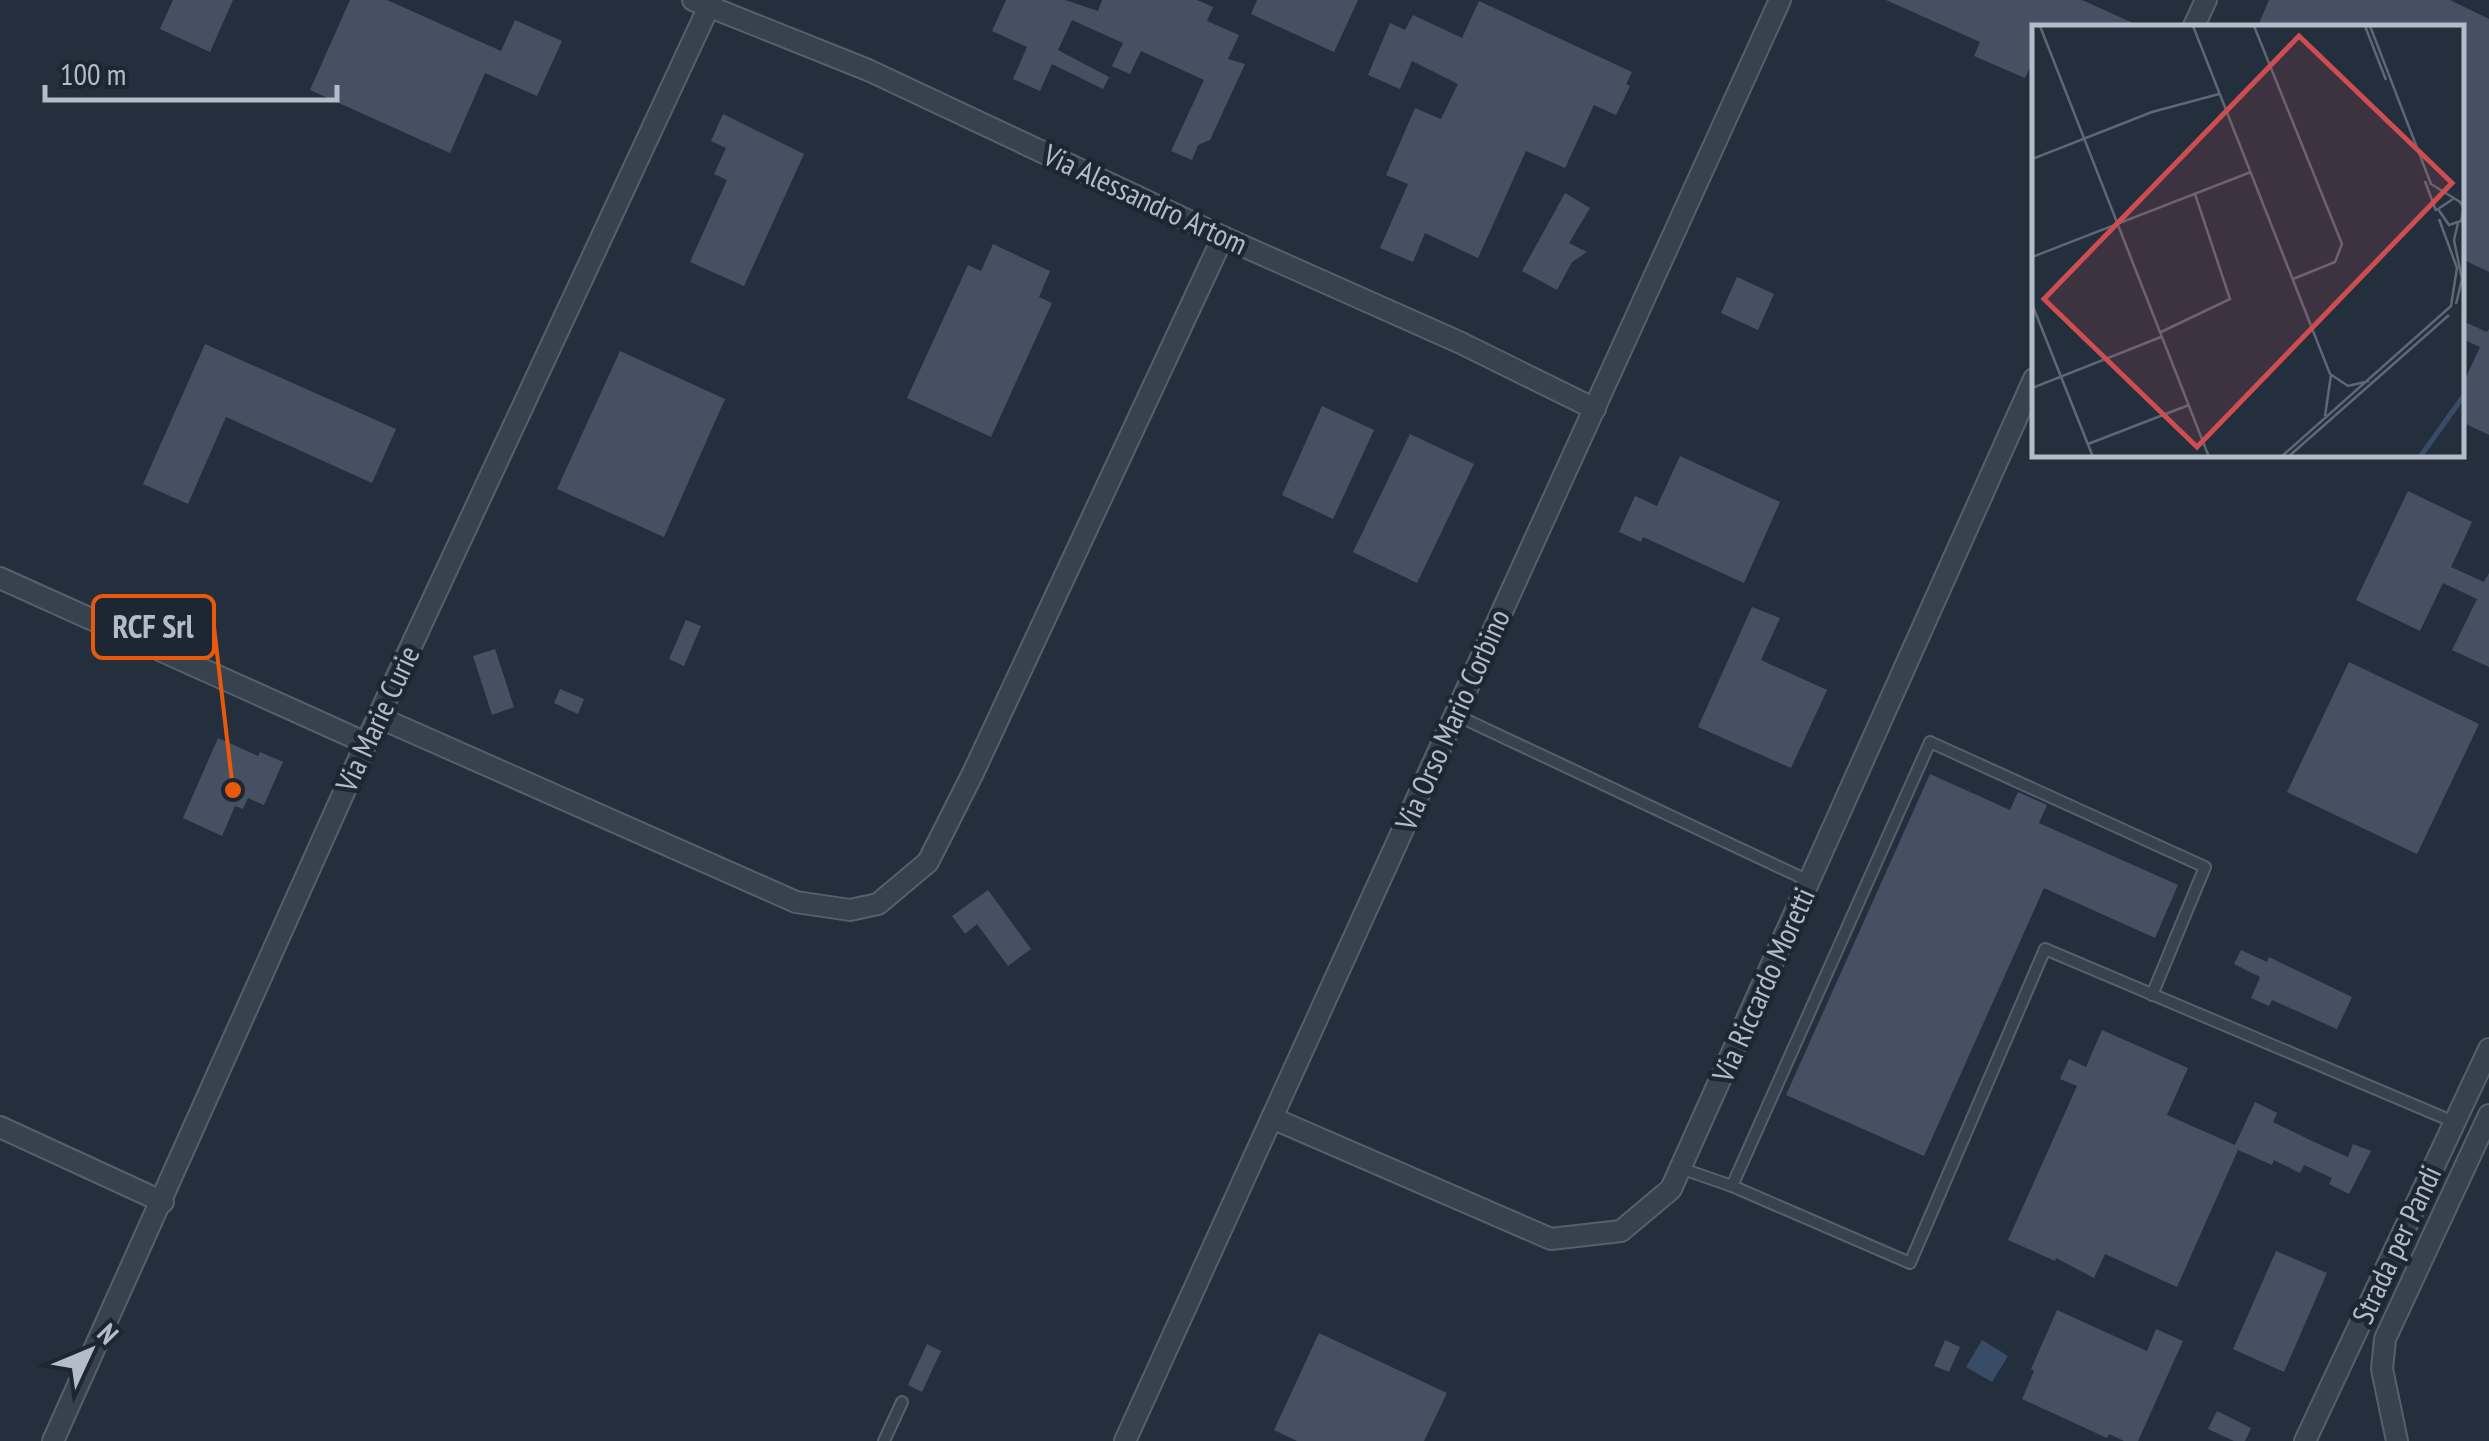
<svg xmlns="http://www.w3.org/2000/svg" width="2489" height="1441" font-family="'PT Sans Narrow',sans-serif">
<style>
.water{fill:#394c67}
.building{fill:#455162}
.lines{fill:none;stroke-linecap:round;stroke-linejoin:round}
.lane-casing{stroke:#565f6c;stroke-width:14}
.street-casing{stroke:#565f6c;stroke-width:24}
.lane{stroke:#38414e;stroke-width:10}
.street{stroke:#38414e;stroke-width:20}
.labels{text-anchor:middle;stroke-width:9;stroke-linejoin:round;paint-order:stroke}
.street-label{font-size:30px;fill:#b4bcc9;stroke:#1d2633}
.inset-river{fill:none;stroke:#394c67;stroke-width:5}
.inset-road{fill:none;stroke:#5e6776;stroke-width:2.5}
.view{fill:#ce4d50;fill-opacity:0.15;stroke:#ce4d50;stroke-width:5}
.inset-edge{fill:none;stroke:#b4bcc9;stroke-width:5}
.leader{fill:none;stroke:#e8590c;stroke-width:4}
.callout-dot{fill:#e8590c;stroke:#1d2633;stroke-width:4}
.callout{fill:#1d2633;stroke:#e8590c;stroke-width:4}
.callout-label{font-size:32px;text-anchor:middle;font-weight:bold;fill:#b4bcc9}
</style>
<rect width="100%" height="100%" fill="#242f3e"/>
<polygon class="water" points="1982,1340 2008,1356 1992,1382 1966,1367"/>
<g class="building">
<polygon points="173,0 233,0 210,52 160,29"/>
<polygon points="350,0 387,0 501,51 515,20 562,41 537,96 485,73 450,153 310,90"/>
<polygon points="1006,0 1065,0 1098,11 1102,0 1197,0 1213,7 1207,21 1239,35 1228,59 1245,64 1210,140 1198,145 1192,160 1171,151 1204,80 1141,51 1130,74 1112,66 1123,43 1072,20 1058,50 1109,77 1103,89 1052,64 1040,91 1013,79 1027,47 992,31"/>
<polygon points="1257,0 1358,0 1334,52 1251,14"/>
<polygon points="1886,0 2082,0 2144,28 2034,28 2034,59 2025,78 1974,56 1980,42"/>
<polygon points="2269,0 2450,0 2489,19 2489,272 2462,259 2462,28 2257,28"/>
<polygon points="1479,1 1632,72 1626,84 1630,86 1616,115 1594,105 1565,168 1526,151 1478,258 1425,233 1413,262 1380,248 1408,184 1386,175 1415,108 1441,119 1458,84 1412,61 1400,89 1368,75 1390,23 1405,30 1413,15 1462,38"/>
<polygon points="723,114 804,154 744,286 690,262 727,180 714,174 726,148 711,141"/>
<polygon points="1565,193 1590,208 1569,243 1587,252 1572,262 1557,290 1522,271"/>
<polygon points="993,244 1050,271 1039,297 1052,303 991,437 907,398 968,265 981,271"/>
<polygon points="1737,277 1774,294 1758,330 1721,313"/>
<polygon points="2467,323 2487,332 2489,329 2489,435 2462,422 2462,386 2480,347 2462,339"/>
<polygon points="205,344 396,429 372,483 226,417 188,504 143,484"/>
<polygon points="620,351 725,399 664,537 557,489"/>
<polygon points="1322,406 1374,430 1333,519 1282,495"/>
<polygon points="1410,434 1474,464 1417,583 1353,552"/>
<polygon points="1680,456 1780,502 1744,583 1643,537 1641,542 1619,532 1635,496 1657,506"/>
<polygon points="2408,491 2472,522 2451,567 2484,582 2489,573 2489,667 2452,650 2477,599 2443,583 2420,631 2356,600"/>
<polygon points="1752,607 1780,618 1761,660 1827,690 1791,768 1698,727"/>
<polygon points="686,620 701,626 684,666 669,659"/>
<polygon points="495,649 514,707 492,715 473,656"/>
<polygon points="2349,662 2479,724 2417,854 2287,792"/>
<polygon points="560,689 584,699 578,714 554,703"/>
<polygon points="218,738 258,756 260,752 283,762 264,805 248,798 243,809 235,806 222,836 183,818"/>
<polygon points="1930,774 2010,810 2018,792 2047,805 2039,823 2178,885 2155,938 2044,888 1924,1156 1786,1095"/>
<polygon points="988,890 1031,949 1008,966 977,924 965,934 952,916"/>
<polygon points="2241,950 2267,962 2269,957 2352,997 2337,1029 2272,1000 2269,1006 2251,998 2260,977 2234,964"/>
<polygon points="2102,1030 2188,1068 2167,1115 2235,1145 2255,1102 2277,1113 2273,1122 2314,1142 2348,1157 2353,1144 2371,1151 2349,1194 2329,1184 2332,1178 2304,1165 2300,1173 2274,1160 2272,1165 2238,1150 2177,1287 2105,1254 2094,1278 2056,1258 2055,1261 2008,1240 2077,1086 2060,1079 2069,1059 2086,1067"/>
<polygon points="2276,1251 2327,1273 2284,1372 2233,1349"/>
<polygon points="2057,1310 2147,1351 2156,1329 2183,1341 2138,1441 2124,1441 2109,1434 2107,1438 2022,1399 2034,1371 2031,1369"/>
<polygon points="1319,1333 1447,1393 1424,1441 1297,1441 1274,1430"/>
<polygon points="1945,1340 1960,1347 1949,1372 1934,1366"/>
<polygon points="927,1344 941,1351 922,1392 908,1385"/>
<polygon points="2217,1411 2251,1428 2245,1441 2234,1441 2208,1429"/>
</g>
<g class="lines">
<defs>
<g id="lane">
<polyline points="1456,715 1811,882"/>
<polyline points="1680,1168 1732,1186 1910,1263 2045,949 2454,1122"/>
<polyline points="1732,1186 1930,742 2205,867 2152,995"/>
<polyline points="884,1441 902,1402"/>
</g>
<g id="street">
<polyline points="693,0 868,70 1223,237 1461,343 1595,409"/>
<polyline points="2193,28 2206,0"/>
<polyline points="0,578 366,743"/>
<polyline points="378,717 796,902 850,910 878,904 928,862 973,773 1223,237"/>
<polyline points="1272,1118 1551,1239 1621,1231 1671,1189 2034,379"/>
<polyline points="0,1127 163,1202"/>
<polyline points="53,1441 366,743 712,0"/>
<polyline points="1125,1441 1780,0"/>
<polyline points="2305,1441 2489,1049"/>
<polyline points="2397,1441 2382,1369 2385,1339 2489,1115"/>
</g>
</defs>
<use href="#lane" class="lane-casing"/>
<use href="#street" class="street-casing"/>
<use href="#lane" class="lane"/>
<use href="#street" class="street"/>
</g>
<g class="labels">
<g class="street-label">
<text transform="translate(1145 200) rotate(25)" y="10">Via Alessandro Artom</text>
<text transform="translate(378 719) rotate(-65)" y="10">Via Marie Curie</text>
<text transform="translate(1453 720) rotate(-66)" y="10">Via Orso Mario Corbino</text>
<text transform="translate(1764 985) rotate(-66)" y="10">Via Riccardo Moretti</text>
<text transform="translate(2397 1245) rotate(-65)" y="10">Strada per Pandi</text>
</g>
</g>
<g transform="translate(2032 25)">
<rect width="432" height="432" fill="#242f3e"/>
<path class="inset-river" d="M388,432L433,369"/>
<path class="inset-road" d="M8,1L177,432M161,1L298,349L316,361L337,356M222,1L310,219L303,237L261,254M333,1L354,55M338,1L399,159L428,177L432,183L429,196L417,200L406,184L421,174M0,134L120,87L187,69M393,156L404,186M0,232L219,147M0,279L61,432M424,279L430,254L422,215L426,198M127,308L198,274L163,169M0,363L129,312M293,391L299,350M56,419L157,380M249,432L419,281L425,243L407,194M256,432L417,290"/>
<path class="view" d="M267,11L420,158L165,422L12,274Z"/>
<rect width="432" height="432" class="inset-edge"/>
</g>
<path class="leader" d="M233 790L214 627"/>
<circle class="callout-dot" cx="233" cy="790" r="10"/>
<rect class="callout" x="93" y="596" width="121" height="62" rx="10"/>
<g class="callout-label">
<text x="153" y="638">RCF Srl</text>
</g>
<g transform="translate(90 1351) rotate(46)" stroke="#1d2633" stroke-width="8" paint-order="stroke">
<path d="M0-8L18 38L0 25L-18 38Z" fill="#b4bcc9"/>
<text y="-15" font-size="28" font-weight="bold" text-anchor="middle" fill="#b4bcc9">N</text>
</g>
<path d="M45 85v15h292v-15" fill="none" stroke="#b4bcc9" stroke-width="5"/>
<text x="60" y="85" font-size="30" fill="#b4bcc9" stroke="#1d2633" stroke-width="8" paint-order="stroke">100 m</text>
</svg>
